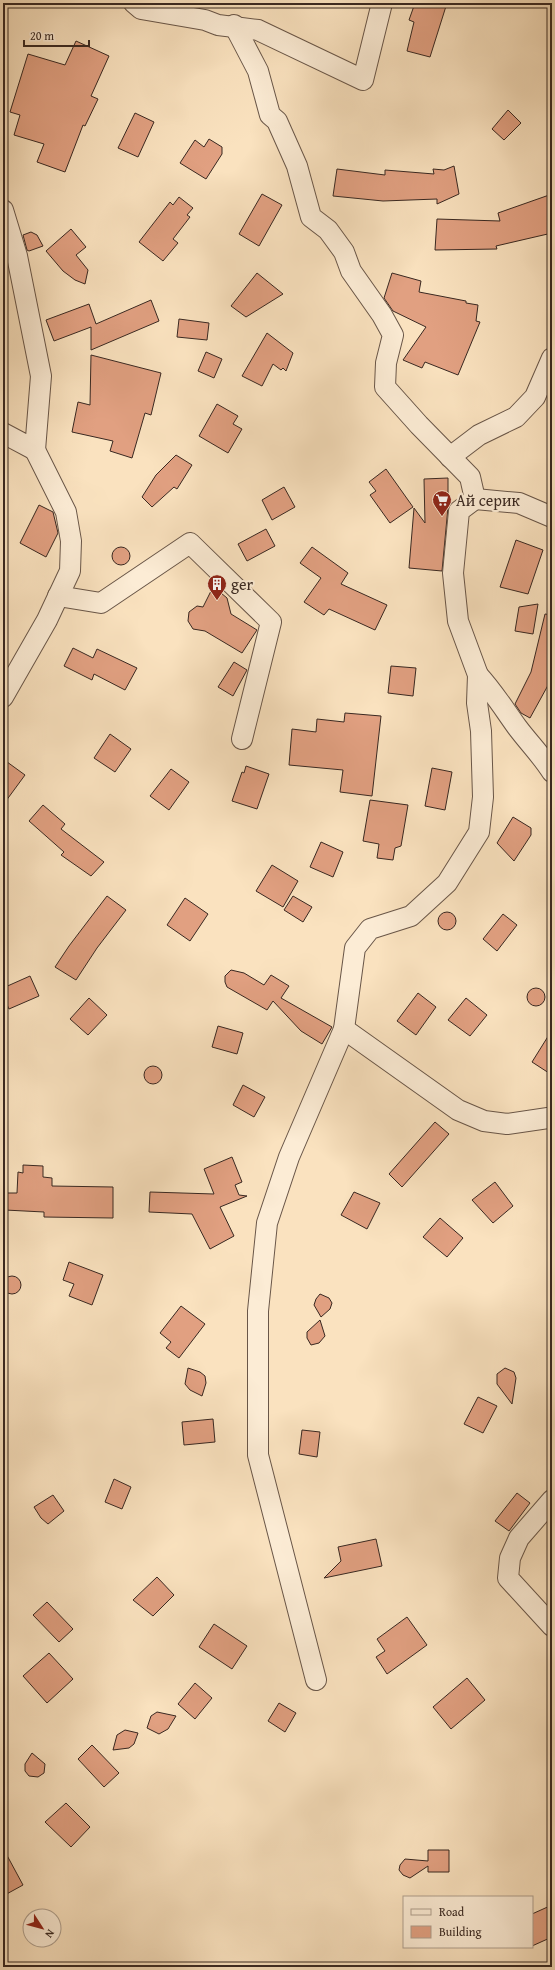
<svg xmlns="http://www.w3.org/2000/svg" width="555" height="1970" font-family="'Gentium Book Plus',serif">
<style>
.building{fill:#e1a081;stroke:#392821}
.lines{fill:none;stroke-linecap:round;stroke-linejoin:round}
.minor-casing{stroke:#695648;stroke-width:22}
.minor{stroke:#fcecd5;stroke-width:20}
.labels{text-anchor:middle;stroke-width:4;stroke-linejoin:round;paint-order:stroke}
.poi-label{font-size:16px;fill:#392821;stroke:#fcecd5;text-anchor:start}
</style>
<rect width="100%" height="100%" fill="#fae2bf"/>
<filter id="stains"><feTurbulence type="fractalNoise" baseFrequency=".005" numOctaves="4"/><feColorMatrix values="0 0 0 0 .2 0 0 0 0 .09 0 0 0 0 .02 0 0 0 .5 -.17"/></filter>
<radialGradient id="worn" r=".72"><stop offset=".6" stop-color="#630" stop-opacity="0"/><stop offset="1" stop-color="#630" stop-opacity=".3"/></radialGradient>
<g class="building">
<polygon points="415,3 447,3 430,57 407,51 414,22 409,20"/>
<polygon points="76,41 109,56 91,96 98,99 85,126 83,125 65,172 37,162 44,144 14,135 20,115 10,112 28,54 65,65"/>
<polygon points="508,110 521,123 504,140 492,129"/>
<polygon points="135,113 154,122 138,157 118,148"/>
<polygon points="209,139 222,147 222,154 206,179 180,163 195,140 204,147"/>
<polygon points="454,166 459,194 437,204 437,199 383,201 333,196 337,169 385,175 385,170 434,174 433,169 444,170"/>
<polygon points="262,194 282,205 259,246 239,234"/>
<polygon points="552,194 552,233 496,246 497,249 435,250 437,219 500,221 498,213"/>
<polygon points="179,197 193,208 187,215 190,217 173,239 178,243 163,261 139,242 170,202 173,205"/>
<polygon points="71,229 86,247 76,255 88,270 85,284 75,280 63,271 46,251"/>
<polygon points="31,232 37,235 43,246 29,251 27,250 23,235"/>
<polygon points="257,273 283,294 246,317 231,306"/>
<polygon points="392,273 421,281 419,292 466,301 466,303 478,305 476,321 480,322 458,375 425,362 422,368 403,360 426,327 393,311 384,298"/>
<polygon points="151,300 159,321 91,350 91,327 54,341 46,320 89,304 96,324"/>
<polygon points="179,319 209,323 207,340 177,337"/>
<polygon points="267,333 293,353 286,371 283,368 281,370 273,364 262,386 242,376"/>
<polygon points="206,352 222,359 214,378 198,371"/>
<polygon points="91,355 161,373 151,415 145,413 132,458 110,451 113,441 72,432 78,402 90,405"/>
<polygon points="217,404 238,416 233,424 242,429 228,453 199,436"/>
<polygon points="176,455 192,465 177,489 174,487 152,507 142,497 156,475"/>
<polygon points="386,469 413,507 390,523 370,495 376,491 369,482"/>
<polygon points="448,478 448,507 442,571 409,568 414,508 425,523 424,479"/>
<polygon points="284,487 295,507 272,520 262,500"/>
<polygon points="39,505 53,512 58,533 46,557 20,543"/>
<polygon points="266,529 275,546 247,561 238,544"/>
<polygon points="516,540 543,550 528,594 500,587"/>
<polygon points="312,547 348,573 341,584 387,605 375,630 329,609 324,615 304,602 321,578 300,563"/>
<circle cx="121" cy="556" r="9"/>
<polygon points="211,591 221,593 227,598 231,614 257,630 242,653 205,631 193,629 188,621 189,612 197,606 203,607"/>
<polygon points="538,604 533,634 515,631 519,607"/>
<polygon points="545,614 552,615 552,678 530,718 521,713 515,704 531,672"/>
<polygon points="73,648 93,658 97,649 137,668 125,690 94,674 92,680 64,666"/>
<polygon points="234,662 247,670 233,696 218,687"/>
<polygon points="391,666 416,668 413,696 388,693"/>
<polygon points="345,713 381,716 372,796 340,792 343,770 289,765 292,729 316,732 317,719 344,722"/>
<polygon points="110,734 131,749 115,772 94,758"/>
<polygon points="3,759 25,775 3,805"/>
<polygon points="246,766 269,774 257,809 232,801 242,772 244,773"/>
<polygon points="432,768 452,772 445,810 425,806"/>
<polygon points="171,769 189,782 169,810 150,796"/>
<polygon points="370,800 408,805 401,846 395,848 393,860 377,858 379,844 363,841"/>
<polygon points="43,805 65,824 61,829 104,862 91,876 61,855 64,852 29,821"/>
<polygon points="513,817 531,828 531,835 514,861 497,843"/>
<polygon points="321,842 343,852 333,877 310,867"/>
<polygon points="272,865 298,881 283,907 256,891"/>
<polygon points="107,896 126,910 97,948 76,980 55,967 69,946"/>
<polygon points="293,896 312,907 303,922 284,910"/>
<polygon points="185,898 208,914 190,941 167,925"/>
<circle cx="447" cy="921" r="9"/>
<polygon points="503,914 517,925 497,951 483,939"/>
<polygon points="231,970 244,973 264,985 271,975 289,986 281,998 332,1027 322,1044 301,1031 273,1001 267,1010 227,987 225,982 225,976"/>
<polygon points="30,976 39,996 9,1009 3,996 3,988"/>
<circle cx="536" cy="997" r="9"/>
<polygon points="418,993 436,1007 416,1035 397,1021"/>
<polygon points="89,998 107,1015 88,1035 70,1019"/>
<polygon points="466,998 487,1015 470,1036 448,1020"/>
<polygon points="218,1026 243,1033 237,1054 212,1047"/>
<polygon points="552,1030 552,1075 532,1062"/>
<circle cx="153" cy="1075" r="9"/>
<polygon points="243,1085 265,1097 254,1117 233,1105"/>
<polygon points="435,1122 449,1134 402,1187 389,1174"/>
<polygon points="232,1157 242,1182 235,1185 239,1195 247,1196 220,1207 234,1236 210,1249 192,1214 149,1212 150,1192 214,1194 204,1169"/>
<polygon points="23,1165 43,1166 43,1177 52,1178 52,1186 113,1187 113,1218 44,1217 44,1212 5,1210 6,1193 17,1193 18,1172 23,1173"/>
<polygon points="495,1182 513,1206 493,1223 472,1200"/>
<polygon points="354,1192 380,1203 367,1229 341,1215"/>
<polygon points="440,1218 463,1238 447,1257 423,1237"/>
<polygon points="69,1262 103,1275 92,1305 69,1296 74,1284 63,1280"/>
<circle cx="12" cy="1285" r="9"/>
<polygon points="320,1294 329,1298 332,1303 330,1309 321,1317 314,1305 316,1299"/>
<polygon points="181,1306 205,1324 179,1358 166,1348 171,1342 160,1333"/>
<polygon points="320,1320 325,1336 319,1343 311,1345 307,1338 307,1332"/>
<polygon points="188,1368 200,1372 205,1376 206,1383 202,1396 190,1390 185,1384"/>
<polygon points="505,1368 514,1372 516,1378 512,1404 497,1384 497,1374"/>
<polygon points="478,1397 497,1406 483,1433 464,1424"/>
<polygon points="213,1419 215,1442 184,1445 182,1422"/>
<polygon points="302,1430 320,1432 317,1457 299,1454"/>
<polygon points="114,1479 131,1487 122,1509 105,1502"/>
<polygon points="517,1493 530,1503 509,1531 495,1521"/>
<polygon points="53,1495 64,1511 48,1524 41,1518 34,1507"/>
<polygon points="376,1539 382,1566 324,1578 341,1561 338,1547"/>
<polygon points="157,1577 174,1595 153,1616 133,1600"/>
<polygon points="47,1602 73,1629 59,1642 33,1615"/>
<polygon points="407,1617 427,1645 387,1674 376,1657 385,1651 377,1639"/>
<polygon points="214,1624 247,1646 232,1669 199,1647"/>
<polygon points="49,1653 73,1679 47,1703 23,1676"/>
<polygon points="467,1678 485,1700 451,1729 433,1707"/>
<polygon points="195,1683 212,1698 195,1719 178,1704"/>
<polygon points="279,1703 296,1713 285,1732 268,1721"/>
<polygon points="157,1712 176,1716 168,1729 159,1734 147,1728 151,1716"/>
<polygon points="125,1730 138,1733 134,1744 129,1748 113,1750 117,1735"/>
<polygon points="92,1745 119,1773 104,1787 78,1759"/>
<polygon points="32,1753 45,1764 44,1773 38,1777 29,1776 25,1771 25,1764"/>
<polygon points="66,1803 90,1827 71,1847 45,1822"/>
<polygon points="3,1848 23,1885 3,1896"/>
<polygon points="428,1850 449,1850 449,1872 428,1872 428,1866 410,1878 403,1875 399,1870 400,1865 405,1859 428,1861"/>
<polygon points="552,1905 552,1937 532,1946 532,1914"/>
</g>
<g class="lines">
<defs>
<g id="minor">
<polyline points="134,3 141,9 205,20 218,25 258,30 363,80 382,3"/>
<polyline points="234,25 258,71 270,115 277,121 297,166 311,217 328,230 344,252 351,271 382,315 393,335 386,363 385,387 419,425 470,477 475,499 459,511 453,573 458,621 478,675 477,703 481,731 483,797 479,832 447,883 411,916 370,929 355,948 344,1029 289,1157 267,1223 258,1311 258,1455 316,1680"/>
<polyline points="3,210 17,256 41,376 35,450 3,433"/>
<polyline points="450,457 479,435 516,417 535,397 552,358"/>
<polyline points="475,499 519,503 552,517"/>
<polyline points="58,596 101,603 190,543 271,622 242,739"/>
<path d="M478,675C493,691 504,709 517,727C529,743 542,756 552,772"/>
<polyline points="3,697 47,620 70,571 71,541 66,512 35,450"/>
<polyline points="344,1029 458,1110 484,1121 507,1124 548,1118"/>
<polyline points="552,1500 519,1538 510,1558 508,1578 552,1626"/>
</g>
</defs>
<use href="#minor" class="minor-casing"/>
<use href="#minor" class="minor"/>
</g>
<defs>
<symbol id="supermarket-pin" viewBox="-11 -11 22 30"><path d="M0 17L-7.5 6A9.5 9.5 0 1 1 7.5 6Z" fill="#8f2418" stroke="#fcecd5"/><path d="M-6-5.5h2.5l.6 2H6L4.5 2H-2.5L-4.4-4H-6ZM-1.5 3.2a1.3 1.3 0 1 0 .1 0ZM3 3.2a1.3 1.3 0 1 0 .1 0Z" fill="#fff"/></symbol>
<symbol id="building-pin" viewBox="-11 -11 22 30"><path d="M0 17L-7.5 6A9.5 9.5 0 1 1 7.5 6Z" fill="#8f2418" stroke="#fcecd5"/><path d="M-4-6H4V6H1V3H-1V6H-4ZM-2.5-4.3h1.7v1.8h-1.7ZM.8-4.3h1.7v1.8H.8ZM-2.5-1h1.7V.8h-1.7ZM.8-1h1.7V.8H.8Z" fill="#fff"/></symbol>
</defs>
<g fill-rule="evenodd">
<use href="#supermarket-pin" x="431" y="489" width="22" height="30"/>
<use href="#building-pin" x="206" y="573" width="22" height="30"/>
</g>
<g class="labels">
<g class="poi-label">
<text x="456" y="506">Ай серик</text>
<text x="231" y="590">ger</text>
</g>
</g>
<rect width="555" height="1970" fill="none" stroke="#fae2bf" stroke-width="16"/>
<rect x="4" y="4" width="547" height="1962" fill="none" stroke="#392821" stroke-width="2"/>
<rect x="8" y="8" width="539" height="1954" fill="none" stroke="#392821"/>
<rect x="403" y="1896" width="130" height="52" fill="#fcecd5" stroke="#ae9e8d"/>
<rect x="411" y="1909" width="20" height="6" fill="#fcecd5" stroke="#ae9e8d"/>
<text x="439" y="1916" font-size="12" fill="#392821">Road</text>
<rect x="411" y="1926" width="20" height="12" fill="#e1a081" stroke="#ae9e8d"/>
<text x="439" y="1936" font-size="12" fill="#392821">Building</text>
<g transform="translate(42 1928) rotate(126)"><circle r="19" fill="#fcecd5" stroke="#ae9e8d"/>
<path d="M0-3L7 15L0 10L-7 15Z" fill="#8f2418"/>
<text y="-6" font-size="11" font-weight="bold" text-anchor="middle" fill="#392821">N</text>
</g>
<path d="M24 40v6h65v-6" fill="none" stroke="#392821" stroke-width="2"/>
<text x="30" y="40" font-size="12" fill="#392821" stroke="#fcecd5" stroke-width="3" paint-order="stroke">20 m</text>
<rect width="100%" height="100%" filter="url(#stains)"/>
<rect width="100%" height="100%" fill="url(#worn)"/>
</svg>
